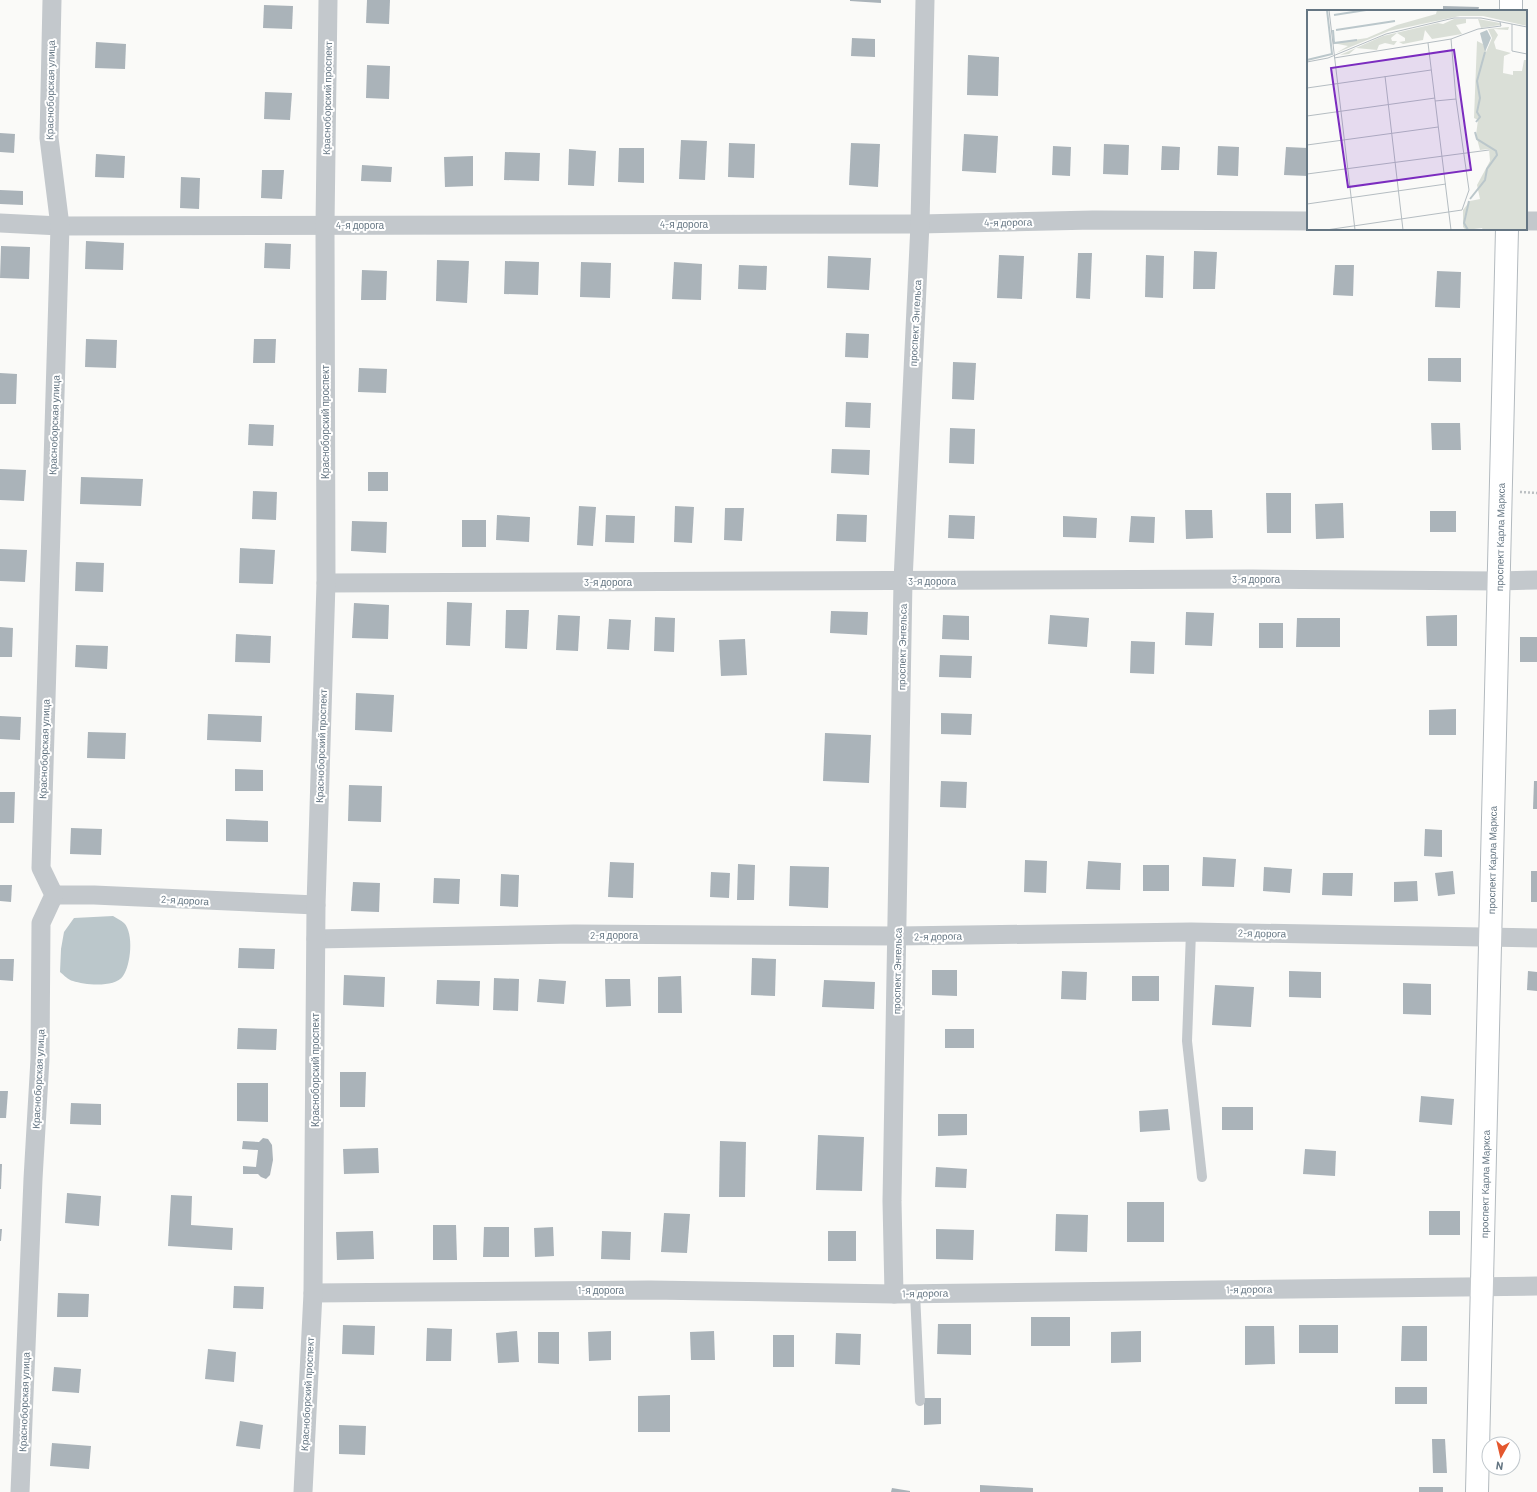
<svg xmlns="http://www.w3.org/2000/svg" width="1537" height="1492" font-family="Barlow,sans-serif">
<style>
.water{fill:#bbc7cb}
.building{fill:#aab3b9}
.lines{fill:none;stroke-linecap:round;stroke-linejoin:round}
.secondary-casing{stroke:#b3babf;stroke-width:24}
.path{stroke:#bbbfc2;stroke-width:2.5;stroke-dasharray:2 2;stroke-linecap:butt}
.lane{stroke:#c3c8cc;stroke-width:10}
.street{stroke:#c3c8cc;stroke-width:19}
.secondary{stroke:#fff;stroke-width:22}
.labels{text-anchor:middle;stroke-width:4;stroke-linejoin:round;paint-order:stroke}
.street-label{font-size:10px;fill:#657683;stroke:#fff}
.inset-river{fill:none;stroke:#bbc7cb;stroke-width:2}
.inset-road{fill:none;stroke:#b5bdc2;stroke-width:1}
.view{fill:#7b2cbf;fill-opacity:0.15;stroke:#7b2cbf;stroke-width:2}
.inset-edge{fill:none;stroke:#657683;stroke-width:2}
</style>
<rect width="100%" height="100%" fill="#fafaf8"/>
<path class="water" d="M113,916C116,918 121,920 124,923C134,933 131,965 123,976C115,988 85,985 73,981C68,980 64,975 60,972L61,949L64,932L74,918Z"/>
<g class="building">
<polygon points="367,0 390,0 389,24 366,23"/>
<polygon points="850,0 881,0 881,3 850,1"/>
<polygon points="264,5 293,6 292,29 263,28"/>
<polygon points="1443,6 1479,7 1478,11 1443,11"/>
<polygon points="852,38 875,39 875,57 851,56"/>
<polygon points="96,42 126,44 125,69 95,68"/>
<polygon points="968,55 999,57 998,96 967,95"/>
<polygon points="367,65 390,66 389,99 366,98"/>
<polygon points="265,92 292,93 290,120 264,119"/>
<polygon points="0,133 15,134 14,153 0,152"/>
<polygon points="964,134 998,136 996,173 962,171"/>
<polygon points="681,140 707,141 705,180 679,179"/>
<polygon points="729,143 755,144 754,178 728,177"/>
<polygon points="851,143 880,144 878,187 849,185"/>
<polygon points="1104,144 1129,145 1128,175 1103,174"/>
<polygon points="1053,146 1071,147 1070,176 1052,175"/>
<polygon points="1162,146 1180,147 1179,170 1161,170"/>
<polygon points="1218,146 1239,147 1238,176 1217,175"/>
<polygon points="1286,147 1308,148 1308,176 1284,175"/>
<polygon points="619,148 644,148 644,183 618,182"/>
<polygon points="569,149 596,151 594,186 568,185"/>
<polygon points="505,152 540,153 539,181 504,180"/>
<polygon points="96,154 125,156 124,178 95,177"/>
<polygon points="473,156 473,186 445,187 444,157"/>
<polygon points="362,165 392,167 391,182 361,181"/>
<polygon points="262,170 284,170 282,199 261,198"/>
<polygon points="181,177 200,178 199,209 180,208"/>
<polygon points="0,190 23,191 23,205 0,204"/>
<polygon points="86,241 124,243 123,270 85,269"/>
<polygon points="265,243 291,244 290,269 264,268"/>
<polygon points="1,246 30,247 29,279 0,278"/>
<polygon points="1194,251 1217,252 1215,289 1193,289"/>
<polygon points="1078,253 1092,253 1090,299 1076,298"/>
<polygon points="999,255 1024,256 1022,299 997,298"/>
<polygon points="1146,255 1164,256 1163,298 1145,297"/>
<polygon points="828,256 871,258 869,290 827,288"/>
<polygon points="437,260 469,261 467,303 436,301"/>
<polygon points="505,261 539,262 538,295 504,294"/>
<polygon points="581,262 611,263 610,298 580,297"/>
<polygon points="674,262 702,264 701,300 672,299"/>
<polygon points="739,265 767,266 766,290 738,289"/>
<polygon points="1335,265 1354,265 1353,296 1333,295"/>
<polygon points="362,270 387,271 386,300 361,300"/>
<polygon points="1437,271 1461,272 1460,308 1435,307"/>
<polygon points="846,333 869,334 868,358 845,357"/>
<polygon points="86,339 117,340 116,368 85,367"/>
<polygon points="254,339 276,339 275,363 253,363"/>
<polygon points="1428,358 1461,358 1461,382 1428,381"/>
<polygon points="953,362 976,363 974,400 952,399"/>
<polygon points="359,368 387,369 386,393 358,392"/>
<polygon points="0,373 17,374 16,404 0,404"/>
<polygon points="846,402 871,403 870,428 845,427"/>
<polygon points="1431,423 1460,423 1461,450 1432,450"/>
<polygon points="249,424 274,425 273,446 248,445"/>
<polygon points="950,428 975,429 974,464 949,463"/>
<polygon points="832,449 870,450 869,475 831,473"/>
<polygon points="0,469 26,470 24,501 0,500"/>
<rect x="368" y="472" width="20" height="19"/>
<polygon points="81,477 143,479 141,506 80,504"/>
<polygon points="253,491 277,492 276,520 252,519"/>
<polygon points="1266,493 1291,493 1291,533 1267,533"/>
<polygon points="1343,503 1344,538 1316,539 1315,504"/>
<polygon points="579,506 596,507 593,546 577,545"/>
<polygon points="675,506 694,507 692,543 674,542"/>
<polygon points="725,508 744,508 742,541 724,540"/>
<polygon points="1185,510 1212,510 1213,538 1186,539"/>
<rect x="1430" y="511" width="26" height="21"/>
<polygon points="837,514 867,515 866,542 836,541"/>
<polygon points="497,515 530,517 529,542 496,540"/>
<polygon points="606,515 635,516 634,543 605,542"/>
<polygon points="949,515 975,516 974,539 948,538"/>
<polygon points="1063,516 1097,518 1096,538 1063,537"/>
<polygon points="1131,516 1155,517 1154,543 1129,542"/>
<rect x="462" y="520" width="24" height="27"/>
<polygon points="352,521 387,522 386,553 351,551"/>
<polygon points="240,548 275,550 273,584 239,583"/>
<polygon points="0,549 27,550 25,582 0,581"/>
<polygon points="76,562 104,563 103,592 75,591"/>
<polygon points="447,602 472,603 470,646 446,645"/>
<polygon points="354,603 389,605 388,639 352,638"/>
<polygon points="506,610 529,610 527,649 505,648"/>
<polygon points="831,611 868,612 867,635 830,633"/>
<polygon points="1186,612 1214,613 1212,646 1185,645"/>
<polygon points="558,615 580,616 578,651 556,650"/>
<polygon points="943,615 969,616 969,640 942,639"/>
<polygon points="1050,615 1089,618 1087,647 1048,644"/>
<polygon points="1457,615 1457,646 1427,646 1426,616"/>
<polygon points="655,617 675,618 674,652 654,651"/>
<polygon points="1297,618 1340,618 1340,647 1296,647"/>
<polygon points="609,619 631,620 629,650 607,649"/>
<rect x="1259" y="623" width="24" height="25"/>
<polygon points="0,627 13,628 12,657 0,657"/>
<polygon points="236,634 271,636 270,663 235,662"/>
<rect x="1520" y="637" width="17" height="25"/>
<polygon points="745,639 747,675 721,676 719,640"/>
<polygon points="1131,641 1155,642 1154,674 1130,673"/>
<polygon points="76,645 108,646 107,669 75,667"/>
<polygon points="940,655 972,656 971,678 939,677"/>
<polygon points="356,693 394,695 392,732 355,730"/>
<polygon points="1456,709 1456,735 1429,735 1429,710"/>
<polygon points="941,713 972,714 971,735 941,734"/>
<polygon points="208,714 262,716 261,742 207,740"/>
<polygon points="0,716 21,717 20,740 0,739"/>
<polygon points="88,732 126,733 125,759 87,758"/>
<polygon points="825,733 871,735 869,783 823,781"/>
<polygon points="235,769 263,770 263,791 235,791"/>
<polygon points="941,781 967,782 966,808 940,807"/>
<polygon points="1534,781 1537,781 1537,809 1533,809"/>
<polygon points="349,785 382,786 381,822 348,821"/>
<polygon points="0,792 15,792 14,823 0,823"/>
<polygon points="226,819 268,821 268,842 226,841"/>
<polygon points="71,828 102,829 101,855 70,854"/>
<polygon points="1425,829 1442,830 1442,857 1424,856"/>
<polygon points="1203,857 1236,859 1234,887 1202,886"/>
<polygon points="1025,860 1047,861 1046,893 1024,892"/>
<polygon points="1088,861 1121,863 1120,890 1086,889"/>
<polygon points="610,862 634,863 633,898 608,897"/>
<polygon points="738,864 755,865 754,900 737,900"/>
<rect x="1143" y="865" width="26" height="26"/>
<polygon points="790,866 829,867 828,908 789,906"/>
<polygon points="1264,867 1292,869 1290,893 1263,891"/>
<polygon points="1453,871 1455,894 1438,896 1435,873"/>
<rect x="1531" y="871" width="6" height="31"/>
<polygon points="711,872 730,873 729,898 710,897"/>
<polygon points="1323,873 1353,873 1352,896 1322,895"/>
<polygon points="501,874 519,875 518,907 500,906"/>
<polygon points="434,878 460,879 459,904 433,903"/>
<polygon points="1417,881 1418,901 1394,902 1394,882"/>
<polygon points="353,882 380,883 379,912 351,911"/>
<polygon points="0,885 12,885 11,902 0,901"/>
<polygon points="239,948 275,949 274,969 238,968"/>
<polygon points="752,958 776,959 775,996 751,995"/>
<polygon points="0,959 14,959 13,981 0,980"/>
<polygon points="932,970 957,970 957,996 932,995"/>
<polygon points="1062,971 1087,972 1086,1000 1061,999"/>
<polygon points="1289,971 1321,972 1321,998 1289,997"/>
<polygon points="1528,971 1537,972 1537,991 1527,990"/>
<polygon points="344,975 385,977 384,1007 343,1005"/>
<polygon points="681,976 682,1013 658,1013 658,977"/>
<rect x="1132" y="976" width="27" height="25"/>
<polygon points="494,978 519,979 518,1011 493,1010"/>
<polygon points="539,979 566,981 564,1004 537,1002"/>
<polygon points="605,979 630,979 631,1006 606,1007"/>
<polygon points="437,980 480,981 479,1006 436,1004"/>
<polygon points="824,980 875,982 874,1009 822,1007"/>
<polygon points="1403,983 1431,984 1431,1015 1403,1014"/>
<polygon points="1215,985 1254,987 1251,1027 1212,1025"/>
<polygon points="238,1028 277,1029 276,1050 237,1049"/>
<rect x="945" y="1029" width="29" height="19"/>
<polygon points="340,1072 366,1072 365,1107 340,1107"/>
<polygon points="237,1083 268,1083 268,1122 237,1121"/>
<polygon points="0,1091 8,1091 6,1118 0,1118"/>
<polygon points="1421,1096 1454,1099 1452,1125 1419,1122"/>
<polygon points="71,1103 101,1104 101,1125 70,1124"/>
<rect x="1222" y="1107" width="31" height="23"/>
<polygon points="1168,1109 1170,1130 1140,1132 1139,1111"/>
<polygon points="938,1114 967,1114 967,1135 938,1136"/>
<polygon points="818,1135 864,1137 862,1191 816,1190"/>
<polygon points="263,1138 268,1139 272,1145 273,1160 270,1175 266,1179 261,1177 258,1174 243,1174 243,1166 256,1167 258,1150 242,1149 243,1141 259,1142"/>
<polygon points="720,1141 746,1142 745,1197 719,1197"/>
<polygon points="378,1148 379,1173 344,1174 343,1149"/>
<polygon points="1305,1149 1336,1151 1335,1176 1303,1174"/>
<polygon points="0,1164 2,1164 1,1189 0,1189"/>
<polygon points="936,1167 967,1169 966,1188 935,1187"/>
<polygon points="67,1193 101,1196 99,1226 65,1223"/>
<polygon points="171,1195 192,1196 191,1225 233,1228 232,1250 168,1246"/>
<rect x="1127" y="1202" width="37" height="40"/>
<rect x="1429" y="1211" width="31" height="24"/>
<polygon points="664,1213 690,1214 687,1253 661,1252"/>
<polygon points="1056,1214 1088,1215 1087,1252 1055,1251"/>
<polygon points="433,1225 456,1225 457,1260 433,1260"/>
<polygon points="484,1227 509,1227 509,1257 483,1257"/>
<polygon points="553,1227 554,1256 535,1257 534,1228"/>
<polygon points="0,1229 2,1229 1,1241 0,1241"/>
<polygon points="936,1229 974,1230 973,1260 936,1259"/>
<polygon points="373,1231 374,1259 337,1260 336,1232"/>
<polygon points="602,1231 631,1232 630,1260 601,1259"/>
<rect x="828" y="1231" width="28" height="30"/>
<polygon points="234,1286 264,1287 263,1309 233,1308"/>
<polygon points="58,1293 89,1294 88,1317 57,1317"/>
<rect x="1031" y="1317" width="39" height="29"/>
<polygon points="938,1324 971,1324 971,1355 937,1354"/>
<polygon points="343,1325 375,1326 374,1355 342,1354"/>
<rect x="1299" y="1325" width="39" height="28"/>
<polygon points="1245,1326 1274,1326 1275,1364 1245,1365"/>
<polygon points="1402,1326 1427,1326 1427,1361 1401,1361"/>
<polygon points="427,1328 452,1329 451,1361 426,1361"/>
<polygon points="517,1331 519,1362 498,1363 496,1333"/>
<polygon points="611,1331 611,1360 589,1361 588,1332"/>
<polygon points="714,1331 715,1360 691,1360 690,1332"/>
<polygon points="1141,1331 1141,1362 1111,1363 1111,1332"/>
<polygon points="538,1332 559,1332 559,1364 538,1363"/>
<polygon points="836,1333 861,1334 860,1365 835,1364"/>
<rect x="773" y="1335" width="21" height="32"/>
<polygon points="208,1349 236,1352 234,1382 205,1379"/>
<polygon points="54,1367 81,1369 79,1393 52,1391"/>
<rect x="1395" y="1387" width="32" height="17"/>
<polygon points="670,1395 670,1432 638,1432 638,1396"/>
<polygon points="924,1398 941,1398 941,1424 924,1425"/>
<polygon points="240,1421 263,1425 260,1449 236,1446"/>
<polygon points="339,1425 366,1426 365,1455 339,1454"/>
<polygon points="1432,1439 1445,1439 1447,1473 1433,1473"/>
<polygon points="52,1443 91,1446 89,1469 50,1466"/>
<polygon points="980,1485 1033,1488 1033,1492 980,1492"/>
<rect x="1419" y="1487" width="24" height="5"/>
<polygon points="892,1488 910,1491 910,1492 891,1492"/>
</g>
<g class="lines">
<defs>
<g id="secondary">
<polyline points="1511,11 1511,0"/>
<polyline points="1477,1492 1507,229"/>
</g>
</defs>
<use href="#secondary" class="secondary-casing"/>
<polyline class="path" points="1520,492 1537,493"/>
<g class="lane">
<polyline points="1191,932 1187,1041 1202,1177"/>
<polyline points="915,1293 920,1401"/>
</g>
<g class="street">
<polyline points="1526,221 1537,221"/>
<polyline points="0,223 60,226 920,224 1093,220 1308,221"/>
<polyline points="326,583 1252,579 1498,581 1537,580"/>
<polyline points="54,895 94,895 316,905"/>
<polyline points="316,939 574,934 898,936 1191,932 1537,938"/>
<polyline points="313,1293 650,1290 894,1294 1537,1286"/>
<polyline points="894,1294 892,1201 903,581 920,224 925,0"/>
<polyline points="20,1492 33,1179 40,1059 41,923 54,895 41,868 60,226 49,138 52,0"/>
<polyline points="303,1492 313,1293 316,905 326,583 325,225 328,0"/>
</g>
<use href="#secondary" class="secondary"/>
</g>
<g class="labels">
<g class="street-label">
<text transform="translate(50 90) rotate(-89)" y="4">Красноборская улица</text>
<text transform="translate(327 98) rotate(-89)" y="4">Красноборский проспект</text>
<text transform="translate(1008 222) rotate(-1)" y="4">4-я дорога</text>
<text x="684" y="228">4-я дорога</text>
<text x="360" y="229">4-я дорога</text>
<text transform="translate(915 323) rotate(-87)" y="4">проспект Энгельса</text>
<text transform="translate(325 422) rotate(-90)" y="4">Красноборский проспект</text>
<text transform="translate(54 425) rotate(-88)" y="4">Красноборская улица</text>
<text transform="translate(1500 537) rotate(-89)" y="4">проспект Карла Маркса</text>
<text x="1256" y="583">3-я дорога</text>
<text x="932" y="585">3-я дорога</text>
<text x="608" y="586">3-я дорога</text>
<text transform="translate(902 647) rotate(-89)" y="4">проспект Энгельса</text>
<text transform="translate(321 746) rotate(-88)" y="4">Красноборский проспект</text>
<text transform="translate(44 749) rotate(-88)" y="4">Красноборская улица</text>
<text transform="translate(1492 860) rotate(-89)" y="4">проспект Карла Маркса</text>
<text transform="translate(185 900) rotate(3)" y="4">2-я дорога</text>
<text transform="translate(1262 933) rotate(1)" y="4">2-я дорога</text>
<text x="614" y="939">2-я дорога</text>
<text transform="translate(938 936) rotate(-1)" y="4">2-я дорога</text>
<text transform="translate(897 971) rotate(-89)" y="4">проспект Энгельса</text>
<text transform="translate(315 1070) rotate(-90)" y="4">Красноборский проспект</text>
<text transform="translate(38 1079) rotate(-87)" y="4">Красноборская улица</text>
<text transform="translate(1485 1184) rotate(-89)" y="4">проспект Карла Маркса</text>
<text transform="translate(1249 1289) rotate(-1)" y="4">1-я дорога</text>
<text x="601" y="1294">1-я дорога</text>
<text transform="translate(925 1293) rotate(-1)" y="4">1-я дорога</text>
<text transform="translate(307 1394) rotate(-87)" y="4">Красноборский проспект</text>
<text transform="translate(24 1402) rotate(-88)" y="4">Красноборская улица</text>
</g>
</g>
<g transform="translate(1307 10)">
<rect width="220" height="220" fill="#fafaf8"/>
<path d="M130,0H220V16L176,6H153L82,21L29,43L41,36L26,33L60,28L90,15L129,4ZM147,9H159V13L149,15L155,24L125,29L118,20L116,30L96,34L92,32L98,31V28L90,23L84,28L85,31H90L87,35L78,33L72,35L70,40L49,38L42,44L33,45L76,26L131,13L136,14ZM171,9L193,13V15L174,18ZM202,17L201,20L187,19L191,25L187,32L189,39L204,43L197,46L196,63L206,65V61H215L217,50H220V220H176L175,218L159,220L156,217V200L163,191L173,189L170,175L183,151L182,139L173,140L169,125L171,110L167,108L170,31L176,34L179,42L185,28L181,19Z" fill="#dadfd7"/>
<path d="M180,20L184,28L178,42L173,23Z" fill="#bbc7cb"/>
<path class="inset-river" d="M27,5L59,0M26,20L27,33L50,30M29,20L88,11M0,50L25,44L20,0M169,112L173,107L170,102L173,88L170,71L178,42M163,189L178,170L180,159L190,145L189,141L170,129L168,122M161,220L157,213L162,191"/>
<path class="inset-road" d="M22,0L48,220M205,14V41L220,44M121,33L144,220M27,48L144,29L171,19L194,16L193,12M0,52L21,48L79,24L147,8H174L220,17M78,66L96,220M0,78L124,60M128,91L149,89M0,106L128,88M0,135L131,117M0,164L182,140M0,194L139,174M19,220L155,200L162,180L149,89L144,29"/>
<path class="view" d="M147,40L164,160L41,177L24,58Z"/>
<rect width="220" height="220" class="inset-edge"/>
</g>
<g transform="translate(1501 1456) rotate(188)"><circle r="19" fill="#ffffff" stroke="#c1c8cd"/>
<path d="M0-3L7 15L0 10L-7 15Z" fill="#e4572e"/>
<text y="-6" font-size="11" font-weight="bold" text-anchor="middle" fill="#657683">N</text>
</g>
</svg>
